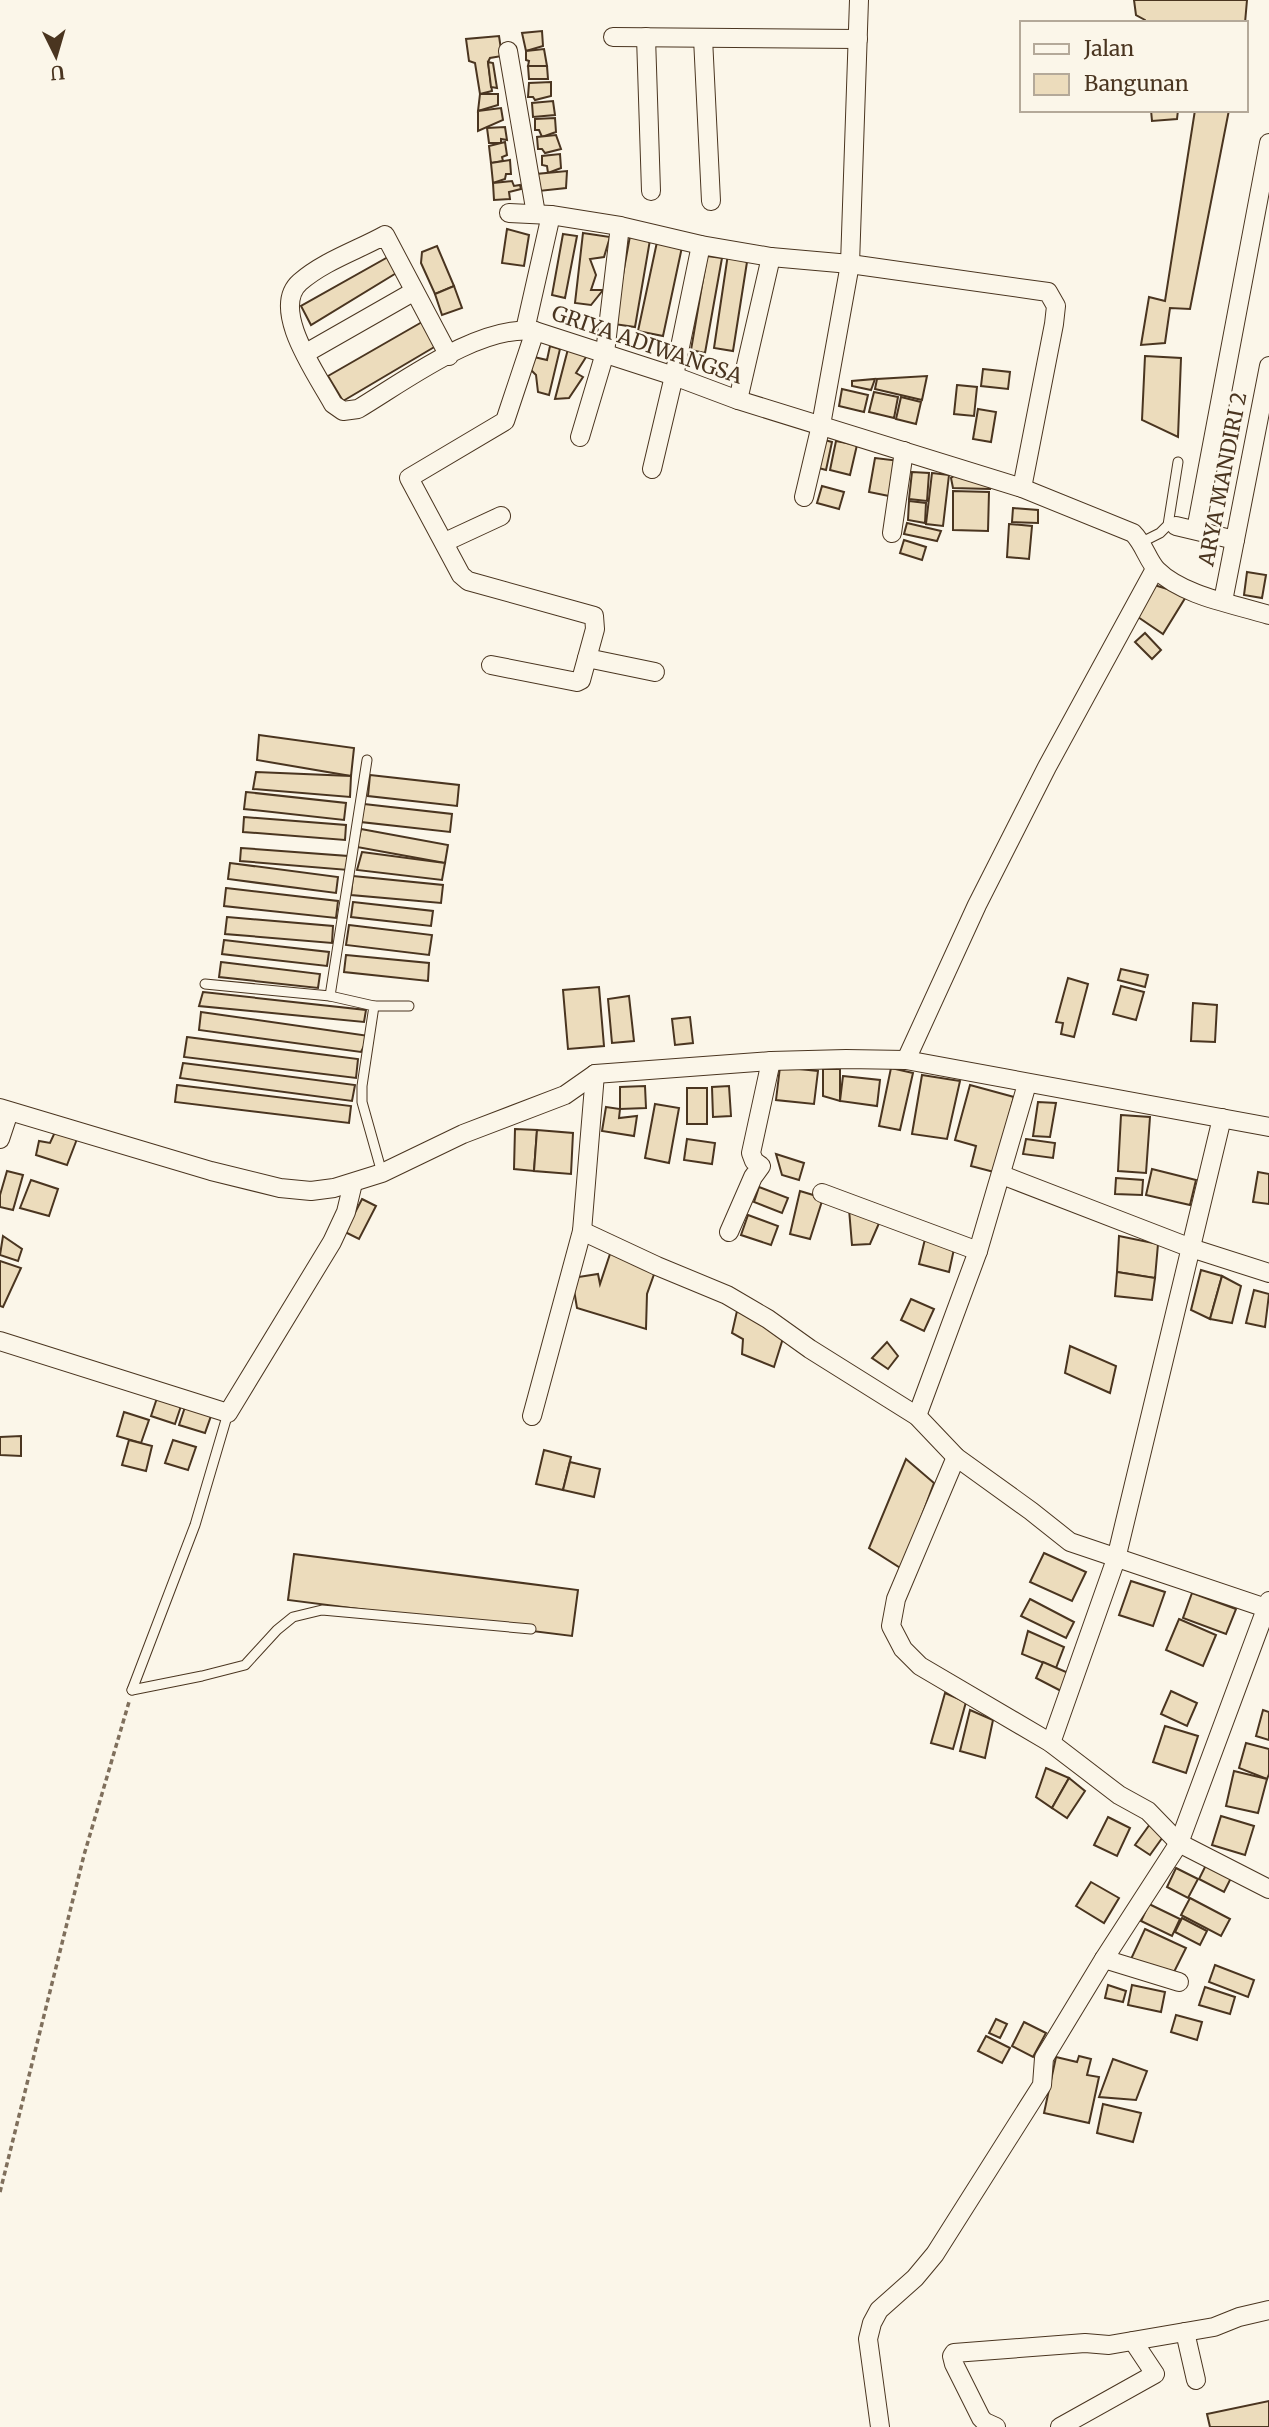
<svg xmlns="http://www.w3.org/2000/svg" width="1269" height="2427" font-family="Merriweather,serif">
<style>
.building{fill:#ecdcbc;stroke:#4a3520;stroke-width:2}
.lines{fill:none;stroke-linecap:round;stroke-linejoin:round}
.service-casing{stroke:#4a3520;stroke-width:11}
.minor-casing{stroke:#4a3520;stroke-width:20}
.path{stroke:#7f6f5c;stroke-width:3.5;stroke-dasharray:5 3.5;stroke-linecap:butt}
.service{stroke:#fbf6e9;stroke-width:9}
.minor{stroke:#fbf6e9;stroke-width:18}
.labels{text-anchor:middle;stroke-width:5;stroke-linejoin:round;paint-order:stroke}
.street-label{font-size:21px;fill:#4a3520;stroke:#fbf6e9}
</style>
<rect width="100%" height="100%" fill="#fbf6e9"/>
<g class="building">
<polygon points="1134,0 1247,0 1245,23 1145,23 1145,20 1136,15"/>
<polygon points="542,31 543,46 526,51 522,33"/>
<polygon points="499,36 502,56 490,58 488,62 492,91 480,94 475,63 469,61 466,39"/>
<polygon points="544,49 547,66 528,66 529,61 526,60 526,51"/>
<polygon points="488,62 493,63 497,88 491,87"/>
<polygon points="528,66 547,66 548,79 529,79"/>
<polygon points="551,82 551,96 535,100 533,97 528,97 529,83"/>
<polygon points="480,94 498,94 498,105 478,111"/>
<polygon points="553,101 555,115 533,117 532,103"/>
<polygon points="501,108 503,120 478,131 478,111"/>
<polygon points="1151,110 1178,110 1177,119 1152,121"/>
<polygon points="1195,110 1229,110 1190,309 1170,308 1165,343 1141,345 1149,297 1165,301"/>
<polygon points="555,118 556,132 542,137 539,130 535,130 535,119"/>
<polygon points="505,127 507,140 501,139 501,143 489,143 487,128"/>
<polygon points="556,135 561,149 545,153 542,149 538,149 537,137"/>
<polygon points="505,142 507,155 502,157 503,161 491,163 489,146"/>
<polygon points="560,154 561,168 548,173 547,166 542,165 542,156"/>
<polygon points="510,160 511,174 506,174 505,179 493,183 491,163"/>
<polygon points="567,171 566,188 539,191 536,174"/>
<polygon points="512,181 514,186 520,185 521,189 509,192 510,199 494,200 493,183"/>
<polygon points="507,229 529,235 524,266 502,263"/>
<polygon points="583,233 610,237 604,257 590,259 596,275 591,290 603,290 591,305 575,303"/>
<polygon points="563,234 577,236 565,298 552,295"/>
<polygon points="630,236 650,240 635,327 614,324"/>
<polygon points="657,242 682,247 663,336 638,331"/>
<polygon points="437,246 454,286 435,294 421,263 422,252"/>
<polygon points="728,254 747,262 733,351 714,348"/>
<polygon points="707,256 722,258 705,353 691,350"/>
<polygon points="388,257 398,272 311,325 301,306"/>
<polygon points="454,286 462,308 442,315 435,294"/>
<polygon points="422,322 436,346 343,401 328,376"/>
<polygon points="550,346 560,349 549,395 538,392 536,375 531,370 534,357 547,360"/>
<polygon points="568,349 588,354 576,373 583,377 569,398 555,399"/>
<polygon points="1145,356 1181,358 1178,437 1142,420"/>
<polygon points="983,369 1010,372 1008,389 981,386"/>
<polygon points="927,376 922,400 875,389 877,379"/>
<polygon points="875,379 871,390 852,386 852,381"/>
<polygon points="957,385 977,387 974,416 954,414"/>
<polygon points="842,389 868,395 864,412 839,406"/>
<polygon points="874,392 898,397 894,418 869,412"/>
<polygon points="901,397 921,402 916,424 896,419"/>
<polygon points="978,409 996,412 991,442 973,439"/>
<polygon points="821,439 832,442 826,470 815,467"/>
<polygon points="836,441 857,445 850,475 830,470"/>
<polygon points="875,458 900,461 894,497 869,492"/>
<polygon points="961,471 990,480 990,489 953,488 951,478"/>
<polygon points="912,472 929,473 927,501 909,499"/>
<polygon points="932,473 949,475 943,526 926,524"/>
<polygon points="822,486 844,492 839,509 817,503"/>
<polygon points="953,491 989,492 988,531 953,530"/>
<polygon points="909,501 926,503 925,523 908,520"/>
<polygon points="1013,508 1038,510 1038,523 1012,522"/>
<polygon points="907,523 941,531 937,541 904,534"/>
<polygon points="1009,524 1032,526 1029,559 1007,557"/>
<polygon points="904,540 926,547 922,560 900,553"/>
<polygon points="1247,572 1266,575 1262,598 1244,595"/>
<polygon points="1151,584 1187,595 1163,634 1135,615"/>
<polygon points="1145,633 1161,650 1152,659 1135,642"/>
<polygon points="259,735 354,748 351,776 257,760"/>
<polygon points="256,772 351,776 350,797 253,789"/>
<polygon points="370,775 459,785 457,806 368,796"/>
<polygon points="246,792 346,803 344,820 244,809"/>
<polygon points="364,804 452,814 450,832 361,822"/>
<polygon points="244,817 346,825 345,840 243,832"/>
<polygon points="361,829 448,845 445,863 357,847"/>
<polygon points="241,848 348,856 348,870 240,861"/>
<polygon points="362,852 445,863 442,880 357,870"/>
<polygon points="230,863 338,877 336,893 228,879"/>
<polygon points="353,876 443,885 441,903 351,895"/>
<polygon points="226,888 338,901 336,918 224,906"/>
<polygon points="353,902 433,911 431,926 351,917"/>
<polygon points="227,917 333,926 332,943 225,934"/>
<polygon points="349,925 432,935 429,955 346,945"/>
<polygon points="224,940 329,952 327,966 222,954"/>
<polygon points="346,955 429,963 428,981 344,972"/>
<polygon points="221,962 320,974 318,988 219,977"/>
<polygon points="1121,969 1148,975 1145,987 1118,980"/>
<polygon points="1068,978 1088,984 1074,1037 1061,1034 1063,1023 1056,1022"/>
<polygon points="1121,986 1144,992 1136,1020 1113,1014"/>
<polygon points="599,987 604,1046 568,1049 563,990"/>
<polygon points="203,992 366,1010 364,1022 199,1006"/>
<polygon points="629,996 634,1041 612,1043 608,999"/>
<polygon points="1193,1003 1217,1005 1215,1042 1191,1041"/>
<polygon points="201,1012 369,1036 361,1052 199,1030"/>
<polygon points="690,1017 693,1043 675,1045 672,1019"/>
<polygon points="187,1037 358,1059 356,1078 184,1057"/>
<polygon points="183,1063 355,1085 352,1101 180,1078"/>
<polygon points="780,1067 818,1071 814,1104 776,1100"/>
<polygon points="891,1068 913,1073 900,1130 879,1126"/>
<polygon points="823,1069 840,1069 840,1101 823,1096"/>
<polygon points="922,1075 960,1081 947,1139 912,1134"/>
<polygon points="843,1076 880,1080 877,1106 840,1101"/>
<polygon points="177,1085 351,1106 349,1123 175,1102"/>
<polygon points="970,1085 1014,1097 994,1172 971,1166 976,1146 955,1140"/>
<polygon points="645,1086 646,1108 620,1109 620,1087"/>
<polygon points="729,1086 731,1116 713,1117 712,1087"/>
<rect x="687" y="1088" width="20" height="36"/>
<polygon points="1038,1102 1056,1103 1050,1137 1033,1136"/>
<polygon points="655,1104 679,1108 669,1163 645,1158"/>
<polygon points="606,1107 620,1109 619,1118 637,1116 634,1136 602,1131"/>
<polygon points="1121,1115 1150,1117 1146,1173 1118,1171"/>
<polygon points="515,1129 537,1130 534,1171 514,1169"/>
<polygon points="537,1130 573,1133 571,1174 534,1171"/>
<polygon points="55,1132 77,1139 67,1165 36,1155 39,1141 50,1143"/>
<polygon points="687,1139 715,1143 712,1164 684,1160"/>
<polygon points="1026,1139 1055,1143 1053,1158 1023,1154"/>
<polygon points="776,1154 804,1163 799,1180 782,1175"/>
<polygon points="1152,1169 1196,1180 1190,1205 1146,1195"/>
<polygon points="7,1171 23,1175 13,1210 0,1207 0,1195"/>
<polygon points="1258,1172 1269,1174 1269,1204 1253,1202"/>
<polygon points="1116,1178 1143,1180 1142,1195 1115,1194"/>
<polygon points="31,1180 58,1189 49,1216 20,1208"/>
<polygon points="759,1187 788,1198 782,1213 754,1202"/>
<polygon points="800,1191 823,1198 810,1239 790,1234"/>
<polygon points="362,1199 376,1206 359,1239 345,1232"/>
<polygon points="849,1209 880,1221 870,1244 852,1245"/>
<polygon points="748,1215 778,1226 771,1245 741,1235"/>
<polygon points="3,1236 22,1249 18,1261 0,1255"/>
<polygon points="1119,1236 1158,1244 1155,1278 1117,1272"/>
<polygon points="925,1239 954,1249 949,1272 919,1264"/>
<polygon points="611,1251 657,1266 647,1294 646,1329 577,1308 572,1278 598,1274 600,1284"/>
<polygon points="0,1261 21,1268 3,1307 0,1306"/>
<polygon points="1201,1270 1222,1276 1210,1319 1191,1310"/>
<polygon points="1117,1272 1155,1278 1152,1300 1115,1296"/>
<polygon points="1222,1276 1241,1286 1232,1323 1210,1319"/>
<polygon points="1254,1290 1269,1294 1265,1327 1246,1323"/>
<polygon points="911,1299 934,1309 924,1331 901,1320"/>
<polygon points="737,1311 784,1335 774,1367 742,1354 743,1339 732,1333"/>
<polygon points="887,1342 898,1356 888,1369 872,1358"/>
<polygon points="1070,1346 1116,1366 1110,1393 1065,1373"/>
<polygon points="158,1395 182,1403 175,1424 151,1416"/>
<polygon points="186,1404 212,1413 205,1433 179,1425"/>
<polygon points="124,1412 149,1420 141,1443 117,1436"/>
<polygon points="21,1436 21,1456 0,1455 0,1437"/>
<polygon points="129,1440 152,1446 146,1471 122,1465"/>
<polygon points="173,1440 196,1447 188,1470 165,1463"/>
<polygon points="544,1450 571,1457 563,1490 536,1484"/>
<polygon points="906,1459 934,1483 902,1569 869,1548"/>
<polygon points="570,1462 600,1469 594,1497 563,1490"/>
<polygon points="1044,1553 1086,1572 1072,1601 1030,1582"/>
<polygon points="294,1554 578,1590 572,1636 288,1600"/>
<polygon points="1131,1581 1165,1592 1153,1626 1119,1615"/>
<polygon points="1192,1593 1236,1609 1226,1634 1183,1618"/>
<polygon points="1030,1599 1074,1622 1066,1638 1021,1616"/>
<polygon points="1179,1619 1216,1635 1203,1666 1166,1650"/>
<polygon points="1028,1631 1064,1647 1056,1668 1022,1654"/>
<polygon points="1043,1662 1073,1675 1065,1693 1036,1678"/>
<polygon points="1171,1691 1197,1703 1187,1726 1161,1714"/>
<polygon points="945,1693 966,1702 953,1749 931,1743"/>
<polygon points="970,1710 993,1720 985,1758 960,1751"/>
<polygon points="1263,1710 1269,1712 1269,1740 1256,1736"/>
<polygon points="1165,1726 1198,1736 1186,1773 1153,1762"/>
<polygon points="1246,1743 1269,1749 1269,1774 1267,1779 1239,1768"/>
<polygon points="1046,1768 1069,1778 1052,1808 1036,1797"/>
<polygon points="1234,1771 1267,1779 1258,1813 1226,1806"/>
<polygon points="1069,1778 1085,1791 1067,1818 1052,1808"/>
<polygon points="1221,1816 1254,1826 1245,1855 1212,1845"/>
<polygon points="1108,1817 1130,1828 1117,1856 1094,1845"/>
<polygon points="1150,1824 1165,1834 1150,1855 1135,1845"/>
<polygon points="1208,1861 1233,1874 1224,1892 1199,1879"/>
<polygon points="1176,1868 1198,1879 1188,1898 1167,1887"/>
<polygon points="1091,1882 1119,1898 1104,1923 1076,1906"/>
<polygon points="1190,1898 1230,1919 1221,1936 1181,1915"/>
<polygon points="1149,1904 1180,1919 1172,1936 1141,1921"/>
<polygon points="1182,1918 1207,1931 1200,1945 1175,1932"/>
<polygon points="1145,1929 1186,1948 1171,1978 1131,1959"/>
<polygon points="1215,1965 1254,1980 1248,1997 1209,1982"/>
<polygon points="1108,1985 1126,1991 1123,2002 1105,1998"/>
<polygon points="1132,1985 1165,1992 1161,2012 1128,2005"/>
<polygon points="1205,1987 1235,1997 1230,2014 1199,2005"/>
<polygon points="1176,2015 1202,2022 1197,2040 1171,2032"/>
<polygon points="996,2019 1007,2024 1000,2038 989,2033"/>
<polygon points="1024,2022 1046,2033 1033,2057 1012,2046"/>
<polygon points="986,2036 1010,2048 1002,2063 978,2051"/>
<polygon points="1079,2056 1091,2059 1087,2075 1099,2077 1089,2123 1044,2113 1056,2057 1077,2062"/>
<polygon points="1113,2059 1147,2071 1136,2100 1099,2097"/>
<polygon points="1103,2104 1141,2113 1133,2142 1097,2133"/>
<polygon points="1269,2401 1269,2427 1210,2427 1207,2414"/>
</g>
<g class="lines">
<defs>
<g id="service">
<polyline points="1142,542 1160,533 1168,525 1178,462"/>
<polyline points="205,984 330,996 374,1006 362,1086 362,1102 382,1173"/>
<polyline points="330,996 367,760"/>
<polyline points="374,1006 409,1006"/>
<polyline points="132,1690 202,1676 245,1665 277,1630 293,1617 322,1610 531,1629"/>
<polyline points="132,1690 195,1525 228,1413"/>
</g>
<g id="minor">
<polyline points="613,37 858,39"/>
<polyline points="646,37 651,191"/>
<polyline points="703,38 711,201"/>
<polyline points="508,51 536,214"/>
<polyline points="509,213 551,215 620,226 701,245 771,257 850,264 1048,292 1056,306 1054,324 1022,488"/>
<polyline points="525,330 551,215"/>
<polyline points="306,353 413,292"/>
<path d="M449,356L385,235C358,250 324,261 300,282C269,309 318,376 333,404L343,411L358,409C405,381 480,324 535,331L674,376L738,400L1022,488L1133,533C1144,544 1148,561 1157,570C1183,596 1234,604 1269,615"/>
<polyline points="738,400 771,257"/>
<polyline points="580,437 605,353 620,226"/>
<polyline points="652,469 674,376 701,245"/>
<polyline points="804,497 821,425 850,264 859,0"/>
<polyline points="1176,526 1235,540"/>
<polyline points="1196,530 1269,143"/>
<polyline points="892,533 904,451"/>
<polyline points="445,542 501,516"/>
<polyline points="1223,601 1269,366"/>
<polyline points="587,658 655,672"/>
<polyline points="491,665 577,682 581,680 595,629 594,616 468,581 461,575 409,478 505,421 535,331"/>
<polyline points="906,1060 977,905 1047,767 1155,569"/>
<polyline points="0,1108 211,1171 280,1188 311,1191 334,1188 382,1173 463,1134 565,1095 595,1074 771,1061 846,1059 906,1060 1269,1127"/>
<polyline points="0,1139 9,1112"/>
<polyline points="1002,1175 1191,1248 1269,1273"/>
<polyline points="822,1193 978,1251"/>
<polyline points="582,1231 657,1266 727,1295 768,1319 810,1349 917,1416 956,1457 1031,1511 1070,1542 1269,1609"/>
<polyline points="729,1232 753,1177 761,1166 754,1161 751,1153 771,1061"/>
<polyline points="0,1341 228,1413 332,1242 346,1212 353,1183"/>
<polyline points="532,1416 582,1231 595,1074"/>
<polyline points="917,1416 978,1251 1027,1084"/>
<polyline points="956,1457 896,1599 891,1626 903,1649 920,1666 1051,1743 1119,1795 1148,1811 1179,1843 1269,1889"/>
<polyline points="1051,1743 1116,1559 1222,1118"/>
<polyline points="1104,1959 1179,1982"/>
<polyline points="1185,2332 1196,2380"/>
<polyline points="880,2427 868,2339 872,2323 879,2310 915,2278 935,2254 1042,2085 1044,2058 1104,1959 1179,1843 1269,1601"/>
<polyline points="996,2427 985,2422 981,2418 954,2364 952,2356 954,2353 1085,2343 1109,2345 1214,2327 1239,2317 1269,2310"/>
<polyline points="1060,2427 1155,2374 1133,2341"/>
</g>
</defs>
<use href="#service" class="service-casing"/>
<use href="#minor" class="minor-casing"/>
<polyline class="path" points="0,2192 84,1855 129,1702"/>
<use href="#service" class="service"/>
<use href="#minor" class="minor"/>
</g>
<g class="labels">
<g class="street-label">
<text transform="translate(647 345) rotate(19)" y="7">GRIYA ADIWANGSA</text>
<text transform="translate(1223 479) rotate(-79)" y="7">ARYA MANDIRI 2</text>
</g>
</g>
<rect x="1020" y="21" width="228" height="91" fill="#fbf6e9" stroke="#b4a999" stroke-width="2"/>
<rect x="1034" y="44" width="35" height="10" fill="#fbf6e9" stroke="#b4a999" stroke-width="2"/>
<text x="1084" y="56" font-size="21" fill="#4a3520">Jalan</text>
<rect x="1034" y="74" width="35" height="21" fill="#ecdcbc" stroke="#b4a999" stroke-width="2"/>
<text x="1084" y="91" font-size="21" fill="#4a3520">Bangunan</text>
<g transform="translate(56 56) rotate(175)" stroke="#fbf6e9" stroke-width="5" paint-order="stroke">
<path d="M0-5L12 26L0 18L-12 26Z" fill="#4a3520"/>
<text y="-10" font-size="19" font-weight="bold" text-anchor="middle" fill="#4a3520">U</text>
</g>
</svg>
